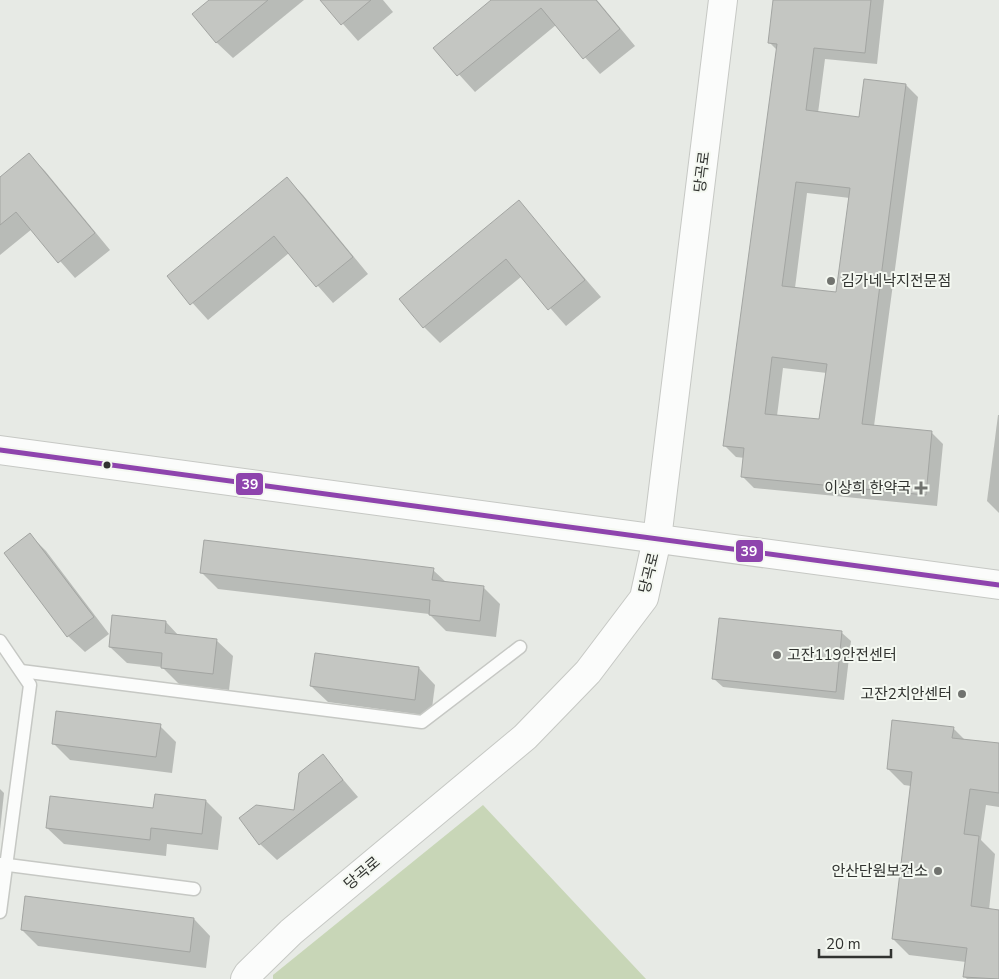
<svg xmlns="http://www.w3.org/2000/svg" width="999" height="979" font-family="'Nunito Sans','Noto Sans KR',sans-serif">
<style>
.forest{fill:#c8d6b7}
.shadow{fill:#0003;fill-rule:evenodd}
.building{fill:#c4c6c2;stroke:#a3a5a2;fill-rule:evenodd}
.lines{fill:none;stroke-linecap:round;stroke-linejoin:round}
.lane-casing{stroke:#c6c8c4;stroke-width:15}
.secondary-casing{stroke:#c6c8c4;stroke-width:30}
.lane{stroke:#fbfcfb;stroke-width:12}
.secondary{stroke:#fbfcfb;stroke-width:28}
.bus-1-casing{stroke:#f4f8f1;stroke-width:9}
.bus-1{stroke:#8e44ad;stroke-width:5}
.poi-dot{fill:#71736f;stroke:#f4f8f1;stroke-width:2}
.bus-dot{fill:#313330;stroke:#f4f8f1;stroke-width:2}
.labels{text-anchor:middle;stroke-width:4;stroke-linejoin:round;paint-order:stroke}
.street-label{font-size:15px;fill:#313330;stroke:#f4f8f1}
.poi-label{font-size:15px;fill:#313330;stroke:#f4f8f1;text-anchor:end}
.line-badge{stroke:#f4f8f1;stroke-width:2}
.badge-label{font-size:14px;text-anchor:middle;font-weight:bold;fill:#fff}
</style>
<rect width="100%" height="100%" fill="#e7eae5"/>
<polygon class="forest" points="483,805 646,979 273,979 273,975"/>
<g class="shadow">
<polygon points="211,0 304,0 233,58 216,42"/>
<polygon points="322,0 383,0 393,12 358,41"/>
<polygon points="493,0 597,0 635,46 600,74 556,25 475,92 435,48"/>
<path d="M774,0H884L877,64L825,59L818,113L861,118L865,80L906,85L918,97L874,426L931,432L943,444L937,506L754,488L743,477L745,458L736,457L724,445L777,50L770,43ZM807,193L850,198L837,294L795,288ZM783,368L827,373L820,421L777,416Z"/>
<polygon points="29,155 45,171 110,250 75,278 32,229 0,255 0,178"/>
<polygon points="287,179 303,195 368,274 333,303 289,253 208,320 168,276"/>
<polygon points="519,202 601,297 566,326 522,276 440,343 424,327"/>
<polygon points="998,415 999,415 999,513 987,501"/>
<polygon points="30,535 46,551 109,634 85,652 68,636"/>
<polygon points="433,570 447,583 483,587 500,604 496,637 446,631 429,614 218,589 201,572"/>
<polygon points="166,622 179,636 216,640 233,656 229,690 179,684 162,667 127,663 110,647"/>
<polygon points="842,633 851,641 844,700 723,687 714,679"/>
<polygon points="419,668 435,685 431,716 328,702 311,686"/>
<polygon points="160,726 176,742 172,773 70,760 53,743"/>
<polygon points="953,728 966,741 999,745 999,807 986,805 981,840 995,854 989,910 999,911 999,979 967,979 964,976 966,962 909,955 893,939 911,786 904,785 888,769"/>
<polygon points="323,756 358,797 277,860 260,844 295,811"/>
<polygon points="0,789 4,793 0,831"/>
<polygon points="206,801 222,817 218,850 167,844 166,856 64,844 47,828"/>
<polygon points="194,919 210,936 206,968 38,946 22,930"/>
</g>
<g class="building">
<polygon points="209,0 268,0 216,43 192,14"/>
<polygon points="320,0 371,0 341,25"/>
<polygon points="491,0 596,0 620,29 583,59 541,8 457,76 433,48"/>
<path d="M773,0H871L865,53L814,48L806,110L859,117L864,79L906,84L862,424L932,431L926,495L741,477L744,448L723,446L777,44L768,43ZM796,182L850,188L836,292L782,286ZM772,357L827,364L819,419L765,414Z"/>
<polygon points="29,153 95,233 58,263 16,212 0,225 0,177"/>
<polygon points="287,177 353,257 316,287 274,236 190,305 167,276"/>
<polygon points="519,200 585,280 548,310 506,259 423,328 399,299"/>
<polygon points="30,533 94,617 67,637 4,553"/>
<polygon points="204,540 434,568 432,580 484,586 480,621 429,615 430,600 200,573"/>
<polygon points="112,615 166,621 165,633 217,639 213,674 161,668 162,653 109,647"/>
<polygon points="719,618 842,631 836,692 712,679"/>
<polygon points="315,653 419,667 415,700 310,686"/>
<polygon points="56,711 161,724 156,757 52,744"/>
<polygon points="892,720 954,727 952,738 999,743 999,793 970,789 964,834 979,836 971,906 999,910 999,979 963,977 967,948 892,939 912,772 887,769"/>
<polygon points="323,754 343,780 259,845 239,818 256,805 294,810 299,773"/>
<polygon points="155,794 206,800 202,834 151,828 150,840 46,828 50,796 153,808"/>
<polygon points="25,896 194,918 190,952 21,930"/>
</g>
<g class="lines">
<defs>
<g id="lane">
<polyline points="0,641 30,685 0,912"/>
<polyline points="21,671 422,722 520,647"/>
<polyline points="0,864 194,889"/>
</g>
<g id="secondary">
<polyline points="0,450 999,585"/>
<polyline points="245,979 248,974 291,932 525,737 588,672 644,598 657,539 723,0"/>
</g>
</defs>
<use href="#lane" class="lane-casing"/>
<use href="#secondary" class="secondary-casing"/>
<use href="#lane" class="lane"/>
<use href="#secondary" class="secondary"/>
<defs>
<polyline id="bus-1" points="0,450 999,585"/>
</defs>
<use href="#bus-1" class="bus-1-casing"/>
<use href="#bus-1" class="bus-1"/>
</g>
<g class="poi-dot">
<circle cx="831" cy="281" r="5"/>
<path d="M918.5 480.5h5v5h5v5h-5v5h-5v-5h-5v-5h5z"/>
<circle cx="777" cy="655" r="5"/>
<circle cx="962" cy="694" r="5"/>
<circle cx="938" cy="871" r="5"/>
</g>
<circle class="bus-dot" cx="107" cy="465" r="4.5"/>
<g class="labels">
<g class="street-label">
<text transform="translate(702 172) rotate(-83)" y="5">당곡로</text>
<text transform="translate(649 573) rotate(-76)" y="5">당곡로</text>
<text transform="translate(362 873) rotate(-40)" y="5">당곡로</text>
</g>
<g class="poi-label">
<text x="841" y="286" text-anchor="start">김가네낙지전문점</text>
<text x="911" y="493">이상희 한약국</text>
<text x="787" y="660" text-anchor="start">고잔119안전센터</text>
<text x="952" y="699">고잔2치안센터</text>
<text x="928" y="876">안산단원보건소</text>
</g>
</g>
<g class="line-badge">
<rect x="235" y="472" width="29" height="24" rx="5" fill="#8e44ad"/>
<rect x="735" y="539" width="29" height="24" rx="5" fill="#8e44ad"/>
</g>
<g class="badge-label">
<text x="250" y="489">39</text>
<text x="749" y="556">39</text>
</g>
<path d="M819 949v8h72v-8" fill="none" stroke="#313330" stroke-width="2.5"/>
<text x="826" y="949" font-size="15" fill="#313330" stroke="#f4f8f1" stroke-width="4" paint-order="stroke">20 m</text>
</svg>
